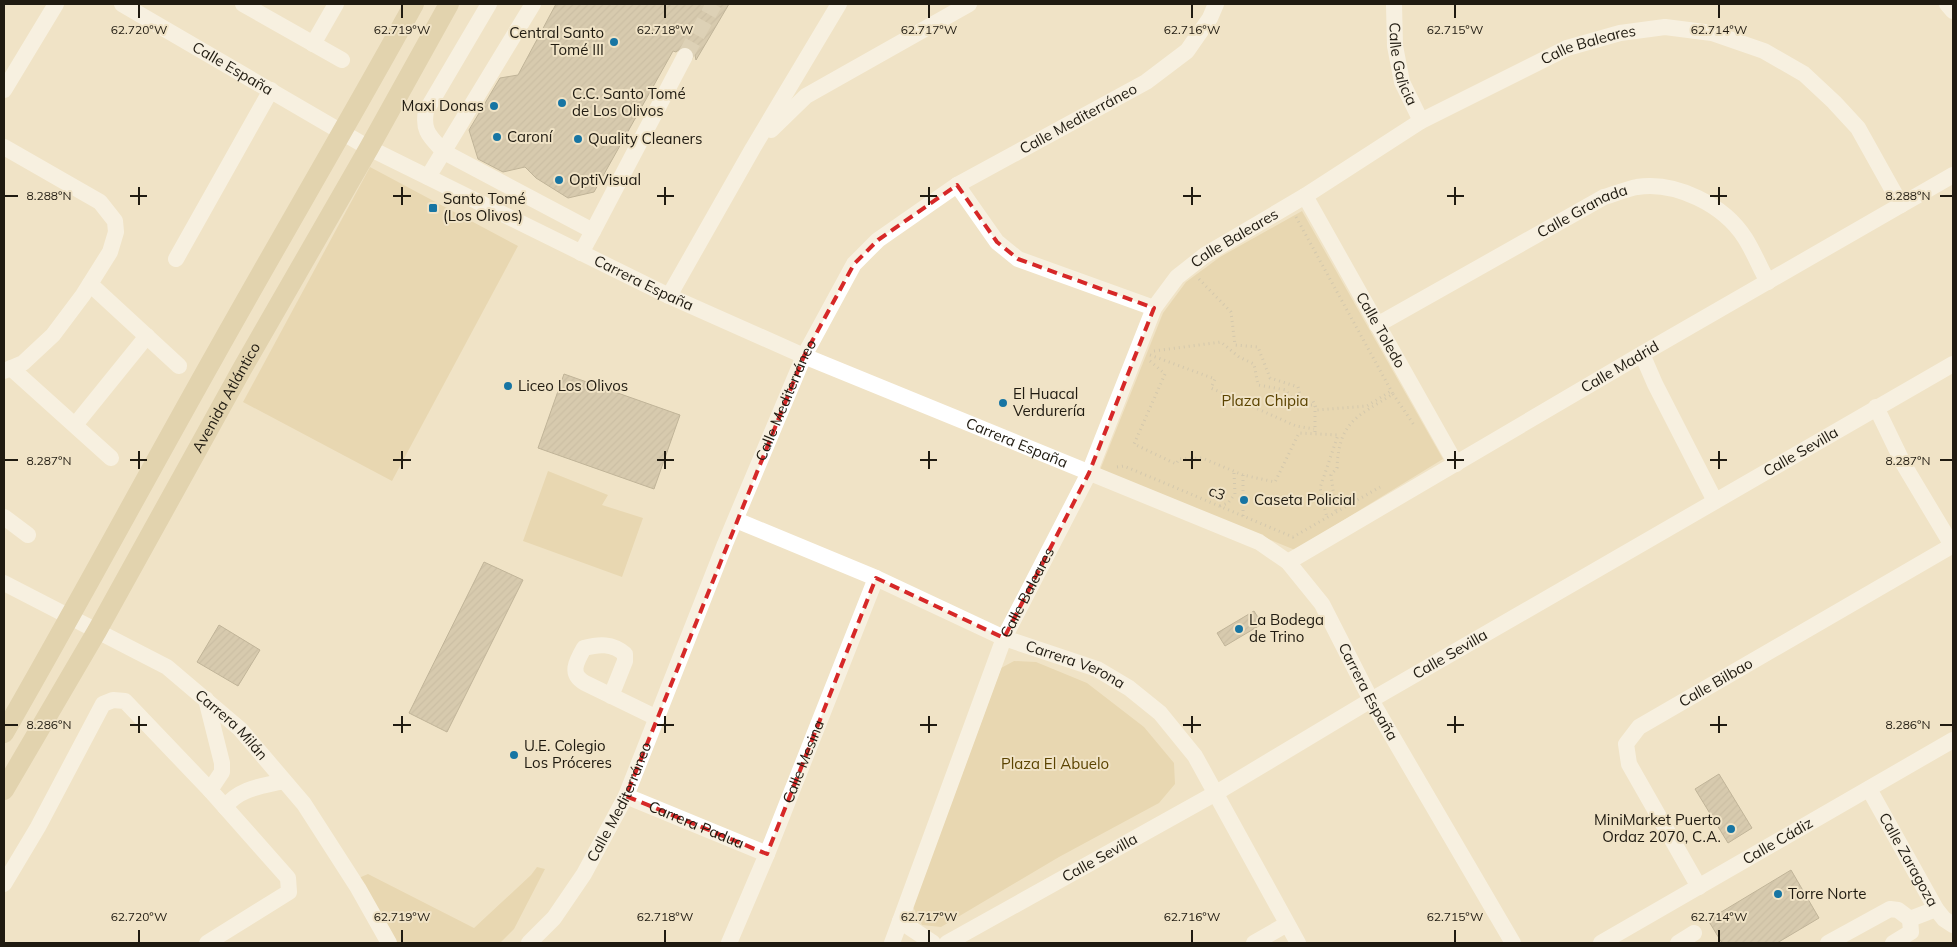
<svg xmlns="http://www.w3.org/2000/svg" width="1957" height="947" font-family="Mulish,sans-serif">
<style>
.green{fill:#dec897}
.building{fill:url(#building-hatch);stroke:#867a60}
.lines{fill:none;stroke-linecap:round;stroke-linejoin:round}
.minor-tunnel{stroke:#c6bba2;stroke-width:16;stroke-dasharray:16 8;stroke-linecap:butt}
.path{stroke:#b0a68e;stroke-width:3;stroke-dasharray:1 4;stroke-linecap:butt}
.minor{stroke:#fff;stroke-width:16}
.major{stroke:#d0be91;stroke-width:20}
.marked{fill:none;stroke:#d62828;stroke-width:4;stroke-dasharray:10 6;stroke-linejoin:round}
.ticks{fill:none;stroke:#201b11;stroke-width:2}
.poi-dot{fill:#1775a3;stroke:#f0e3c6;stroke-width:2}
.labels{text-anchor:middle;stroke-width:4;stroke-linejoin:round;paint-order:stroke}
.poi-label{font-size:15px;fill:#201b11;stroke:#f0e3c6;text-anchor:start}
.street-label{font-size:15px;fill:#201b11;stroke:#f0e3c6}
.park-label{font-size:15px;fill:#5b4300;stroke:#f0e3c6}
.ticks-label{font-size:12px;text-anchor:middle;fill:#201b11;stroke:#f0e3c6;stroke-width:4;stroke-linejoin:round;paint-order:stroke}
</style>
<defs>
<pattern id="building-hatch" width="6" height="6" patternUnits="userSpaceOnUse" patternTransform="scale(1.25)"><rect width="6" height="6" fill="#b9ac90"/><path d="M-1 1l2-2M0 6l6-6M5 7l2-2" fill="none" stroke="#9f937b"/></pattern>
</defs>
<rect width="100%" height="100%" fill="#f0e3c6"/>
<g class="green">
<polygon points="370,167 518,246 392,481 243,402"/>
<polygon points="1302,211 1443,459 1295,550 1100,470 1163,313 1186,282 1220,257"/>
<polygon points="548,471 608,495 602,505 643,518 622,577 523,541"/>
<polygon points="1014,661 1036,662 1087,683 1144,727 1174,763 1175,784 1159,803 1059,857 941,927 922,925 913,907 1001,668"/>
<polygon points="537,867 545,869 514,929 500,943 394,943 354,880 368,874 474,928 531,875"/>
</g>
<g class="building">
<polygon points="556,4 729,4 696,60 694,51 689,47 684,46 676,52 673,51 594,192 568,198 536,178 525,167 503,172 478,159 469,130 500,78 518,75"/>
<polygon points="564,374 680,415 654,489 538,448"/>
<polygon points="484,562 523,580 447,732 409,713"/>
<polygon points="1254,611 1262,624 1225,646 1217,633"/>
<polygon points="219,625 260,650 238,686 197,662"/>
<polygon points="1719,774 1752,828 1728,843 1695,789"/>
<polygon points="1791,870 1819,918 1777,943 1722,943 1708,920"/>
</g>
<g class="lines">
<polyline class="minor-tunnel" points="685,56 714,4"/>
<g class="path">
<path d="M1296,217L1393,394C1357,417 1339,421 1337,468L1331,475L1336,512"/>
<polyline points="1199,279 1231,312 1235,345 1258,347 1270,378 1298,387 1302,400 1313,401 1317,410 1367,406 1391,391"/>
<polyline points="1154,351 1221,342 1239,357 1254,364 1258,385 1286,390 1297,405 1315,405 1315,434"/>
<polyline points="1150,355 1215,379 1211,388 1296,426 1314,429"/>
<polyline points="1150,361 1165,374 1134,444 1176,464 1179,459 1202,458 1243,475 1275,482 1299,433 1338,435 1320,488 1327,518"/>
<polyline points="1393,394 1414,425"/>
<polyline points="1117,467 1124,466 1293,537 1380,487"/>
<polyline points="1220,506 1228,503 1235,494 1234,473"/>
<polyline points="1243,516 1243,475"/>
</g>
<g class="minor">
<path id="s1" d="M122,4L369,148L669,296L804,356L1259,542L1288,562L1322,604L1371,700L1513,943"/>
<polyline points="243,4 342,60"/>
<path d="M489,4L426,111C422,132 431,137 444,152L593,231L581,253"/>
<path id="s2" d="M1394,4L1395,46L1402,82L1421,121"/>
<polyline points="1947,4 1953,11"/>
<polyline points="313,44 336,4"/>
<polyline points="4,90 56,4"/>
<polyline points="771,130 806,96 969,4"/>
<polyline points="4,147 100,202 115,221 116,232 110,252 83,295 53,335 23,363 4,371"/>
<polyline points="428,177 533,4"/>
<polyline points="957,185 997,242 1018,259 1154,308"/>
<path id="s3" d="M1305,196L1456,464"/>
<polyline points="593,231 685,56"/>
<polyline points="176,259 271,90"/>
<polyline points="90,284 179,366"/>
<polyline points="669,296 753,148 839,4"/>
<path id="s4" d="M1377,325L1604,197C1615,194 1626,189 1637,187C1676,181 1724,205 1745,238C1754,252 1760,268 1768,282"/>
<polyline points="1642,354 1655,384 1715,501"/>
<polyline points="11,368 111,458"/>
<polyline points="1876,407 1904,465 1953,547"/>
<polyline points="75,425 147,336"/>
<polyline points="4,517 28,535"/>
<path id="s5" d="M736,520L876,578L1004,638L1097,669L1129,688L1160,713L1195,756L1298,943"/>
<path id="s6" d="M1288,562L1642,354L1953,175"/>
<path id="s7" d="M4,583L167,667L240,729L304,804L358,888L389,943"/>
<path d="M611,696L625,661V654C612,643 599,644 584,648C576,662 569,674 585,683L657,718"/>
<polyline points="206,699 222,763 222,772 210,790"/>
<path id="s8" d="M1869,789L1936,909L1944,919L1953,925"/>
<path id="s9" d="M626,796L767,854"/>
<path d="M225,807C239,788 263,786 284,781"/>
<polyline points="4,884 38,827 103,704 113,700 125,701 210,790 288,878 289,892 207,943"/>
<path id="s10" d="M1699,887L1629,764L1626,744L1639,727L1953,545"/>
<polyline points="900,921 933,943"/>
<path id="s11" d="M529,943L554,918L584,874L626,796L725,544L804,356L854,264L878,240L957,185L1146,82L1187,51L1210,18L1216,4"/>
<path id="s12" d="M729,943L767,854L876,578"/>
<path id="s13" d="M892,943L1004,638L1089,473L1154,308L1177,277L1205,255L1305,196L1421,121L1567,48L1620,33L1665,27L1712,33L1764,51L1804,74L1834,102L1858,128L1901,205"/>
<path id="s14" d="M947,943L1216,793L1371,700L1953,364"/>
<polyline points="1254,943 1287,924"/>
<path id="s15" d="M1601,943L1953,740"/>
<polyline points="1678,943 1694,933"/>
<polyline points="1828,943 1890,909 1898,910 1910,919 1936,909"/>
<polyline points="1893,943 1911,932 1910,919"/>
</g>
<g class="major">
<path d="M4,733C76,608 144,481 215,355C281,237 349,122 414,4"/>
<path id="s16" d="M4,790L97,631L242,369L369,148L449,4"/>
</g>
</g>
<path d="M0 0H1957V947H0ZM957,185L997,242L1018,259L1154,308L1089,473L1004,638L876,578L767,854L626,796L804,356L854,264L878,240Z" fill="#f0e3c6" fill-opacity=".55" fill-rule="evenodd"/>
<path class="marked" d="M957,185L997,242L1018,259L1154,308L1089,473L1004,638L876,578L767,854L626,796L804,356L854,264L878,240Z"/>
<path class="ticks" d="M139,5V18M402,5V18M665,5V18M929,5V18M1192,5V18M1455,5V18M1719,5V18M139,187V205M402,187V205M665,187V205M929,187V205M1192,187V205M1455,187V205M1719,187V205M5,196H18M130,196H147M393,196H411M657,196H674M920,196H937M1183,196H1201M1447,196H1464M1710,196H1727M1940,196H1952M139,451V469M402,451V469M665,451V469M929,451V469M1192,451V469M1455,451V469M1719,451V469M5,460H18M130,460H147M393,460H411M657,460H674M920,460H937M1183,460H1201M1447,460H1464M1710,460H1727M1940,460H1952M139,716V733M402,716V733M665,716V733M929,716V733M1192,716V733M1455,716V733M1719,716V733M5,725H18M130,725H147M393,725H411M657,725H674M920,725H937M1183,725H1201M1447,725H1464M1710,725H1727M1940,725H1952M139,930V942M402,930V942M665,930V942M929,930V942M1192,930V942M1455,930V942M1719,930V942"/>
<g class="poi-dot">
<circle cx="614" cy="42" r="5"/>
<circle cx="562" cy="103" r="5"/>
<circle cx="494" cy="106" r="5"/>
<circle cx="497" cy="137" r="5"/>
<circle cx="578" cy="139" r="5"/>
<circle cx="559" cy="180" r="5"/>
<rect x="428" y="203" width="10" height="10" rx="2.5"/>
<circle cx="508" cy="386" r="5"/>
<circle cx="1003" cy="403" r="5"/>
<circle cx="1244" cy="500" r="5"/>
<circle cx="1239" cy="629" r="5"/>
<circle cx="514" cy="755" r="5"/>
<circle cx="1731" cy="829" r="5"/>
<circle cx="1778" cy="894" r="5"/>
</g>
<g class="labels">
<g class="poi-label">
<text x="604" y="38" text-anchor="end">Central Santo<tspan x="604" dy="17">Tomé III</tspan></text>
<text x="572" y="99">C.C. Santo Tomé<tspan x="572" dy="17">de Los Olivos</tspan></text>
<text x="484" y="111" text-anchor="end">Maxi Donas</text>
<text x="507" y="142">Caroní</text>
<text x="588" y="144">Quality Cleaners</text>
<text x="569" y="185">OptiVisual</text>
<text x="443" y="204">Santo Tomé<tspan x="443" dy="17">(Los Olivos)</tspan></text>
<text x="518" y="391">Liceo Los Olivos</text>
<text x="1013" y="399">El Huacal<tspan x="1013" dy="17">Verdurería</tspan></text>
<text x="1254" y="505">Caseta Policial</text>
<text x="1249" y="625">La Bodega<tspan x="1249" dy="17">de Trino</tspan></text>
<text x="524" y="751">U.E. Colegio<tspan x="524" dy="17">Los Próceres</tspan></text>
<text x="1721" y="825" text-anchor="end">MiniMarket Puerto<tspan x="1721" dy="17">Ordaz 2070, C.A.</tspan></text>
<text x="1788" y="899">Torre Norte</text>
</g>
<g class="street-label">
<text dy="5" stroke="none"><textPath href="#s13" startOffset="1201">Calle Baleares</textPath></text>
<text dy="5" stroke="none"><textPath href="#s2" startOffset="61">Calle Galicia</textPath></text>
<text dy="5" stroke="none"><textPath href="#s1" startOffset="128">Calle España</textPath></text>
<text dy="5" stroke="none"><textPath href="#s11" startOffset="1025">Calle Mediterráneo</textPath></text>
<text dy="5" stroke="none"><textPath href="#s4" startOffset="235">Calle Granada</textPath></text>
<text dy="5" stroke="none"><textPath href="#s13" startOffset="796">Calle Baleares</textPath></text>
<text dy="5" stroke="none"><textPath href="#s1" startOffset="592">Carrera España</textPath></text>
<text dy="5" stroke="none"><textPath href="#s3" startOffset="154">Calle Toledo</textPath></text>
<text dy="5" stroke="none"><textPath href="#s6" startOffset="385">Calle Madrid</textPath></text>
<text dy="5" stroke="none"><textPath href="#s16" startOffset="451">Avenida Atlántico</textPath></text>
<text dy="5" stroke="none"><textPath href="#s11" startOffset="604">Calle Mediterráneo</textPath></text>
<text dy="5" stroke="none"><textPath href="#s1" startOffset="998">Carrera España</textPath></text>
<text dy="5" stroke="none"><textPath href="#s14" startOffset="985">Calle Sevilla</textPath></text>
<text transform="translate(1217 493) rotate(23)" y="5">c3</text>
<text dy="5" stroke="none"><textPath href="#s13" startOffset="376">Calle Baleares</textPath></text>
<text dy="5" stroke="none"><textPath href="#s14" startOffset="580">Calle Sevilla</textPath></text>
<text dy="5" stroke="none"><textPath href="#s5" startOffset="369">Carrera Verona</textPath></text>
<text dy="5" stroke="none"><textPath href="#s10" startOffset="272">Calle Bilbao</textPath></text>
<text dy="5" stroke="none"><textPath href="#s1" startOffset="1448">Carrera España</textPath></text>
<text dy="5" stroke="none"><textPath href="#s7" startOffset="270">Carrera Milán</textPath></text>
<text dy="5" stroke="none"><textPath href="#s12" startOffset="196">Calle Mesina</textPath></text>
<text dy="5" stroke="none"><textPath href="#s11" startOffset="169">Calle Mediterráneo</textPath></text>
<text dy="5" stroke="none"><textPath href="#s9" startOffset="76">Carrera Padua</textPath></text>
<text dy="5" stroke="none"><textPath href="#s15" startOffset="204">Calle Cádiz</textPath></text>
<text dy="5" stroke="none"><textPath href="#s14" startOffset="175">Calle Sevilla</textPath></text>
<text dy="5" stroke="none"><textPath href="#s8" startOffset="81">Calle Zaragoza</textPath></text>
</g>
<g class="park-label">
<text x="1265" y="406">Plaza Chipia</text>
<text x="1055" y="769">Plaza El Abuelo</text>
</g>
</g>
<g class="ticks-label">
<text x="139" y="34">62.720°W</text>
<text x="402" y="34">62.719°W</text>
<text x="665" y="34">62.718°W</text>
<text x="929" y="34">62.717°W</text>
<text x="1192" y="34">62.716°W</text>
<text x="1455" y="34">62.715°W</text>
<text x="1719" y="34">62.714°W</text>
<text x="49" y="200">8.288°N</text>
<text x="1908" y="200">8.288°N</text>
<text x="49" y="465">8.287°N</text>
<text x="1908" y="465">8.287°N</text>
<text x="49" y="729">8.286°N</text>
<text x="1908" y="729">8.286°N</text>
<text x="139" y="921">62.720°W</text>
<text x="402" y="921">62.719°W</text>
<text x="665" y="921">62.718°W</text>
<text x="929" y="921">62.717°W</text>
<text x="1192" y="921">62.716°W</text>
<text x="1455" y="921">62.715°W</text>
<text x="1719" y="921">62.714°W</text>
</g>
<rect width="1957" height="947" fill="none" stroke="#201b11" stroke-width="10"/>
</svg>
